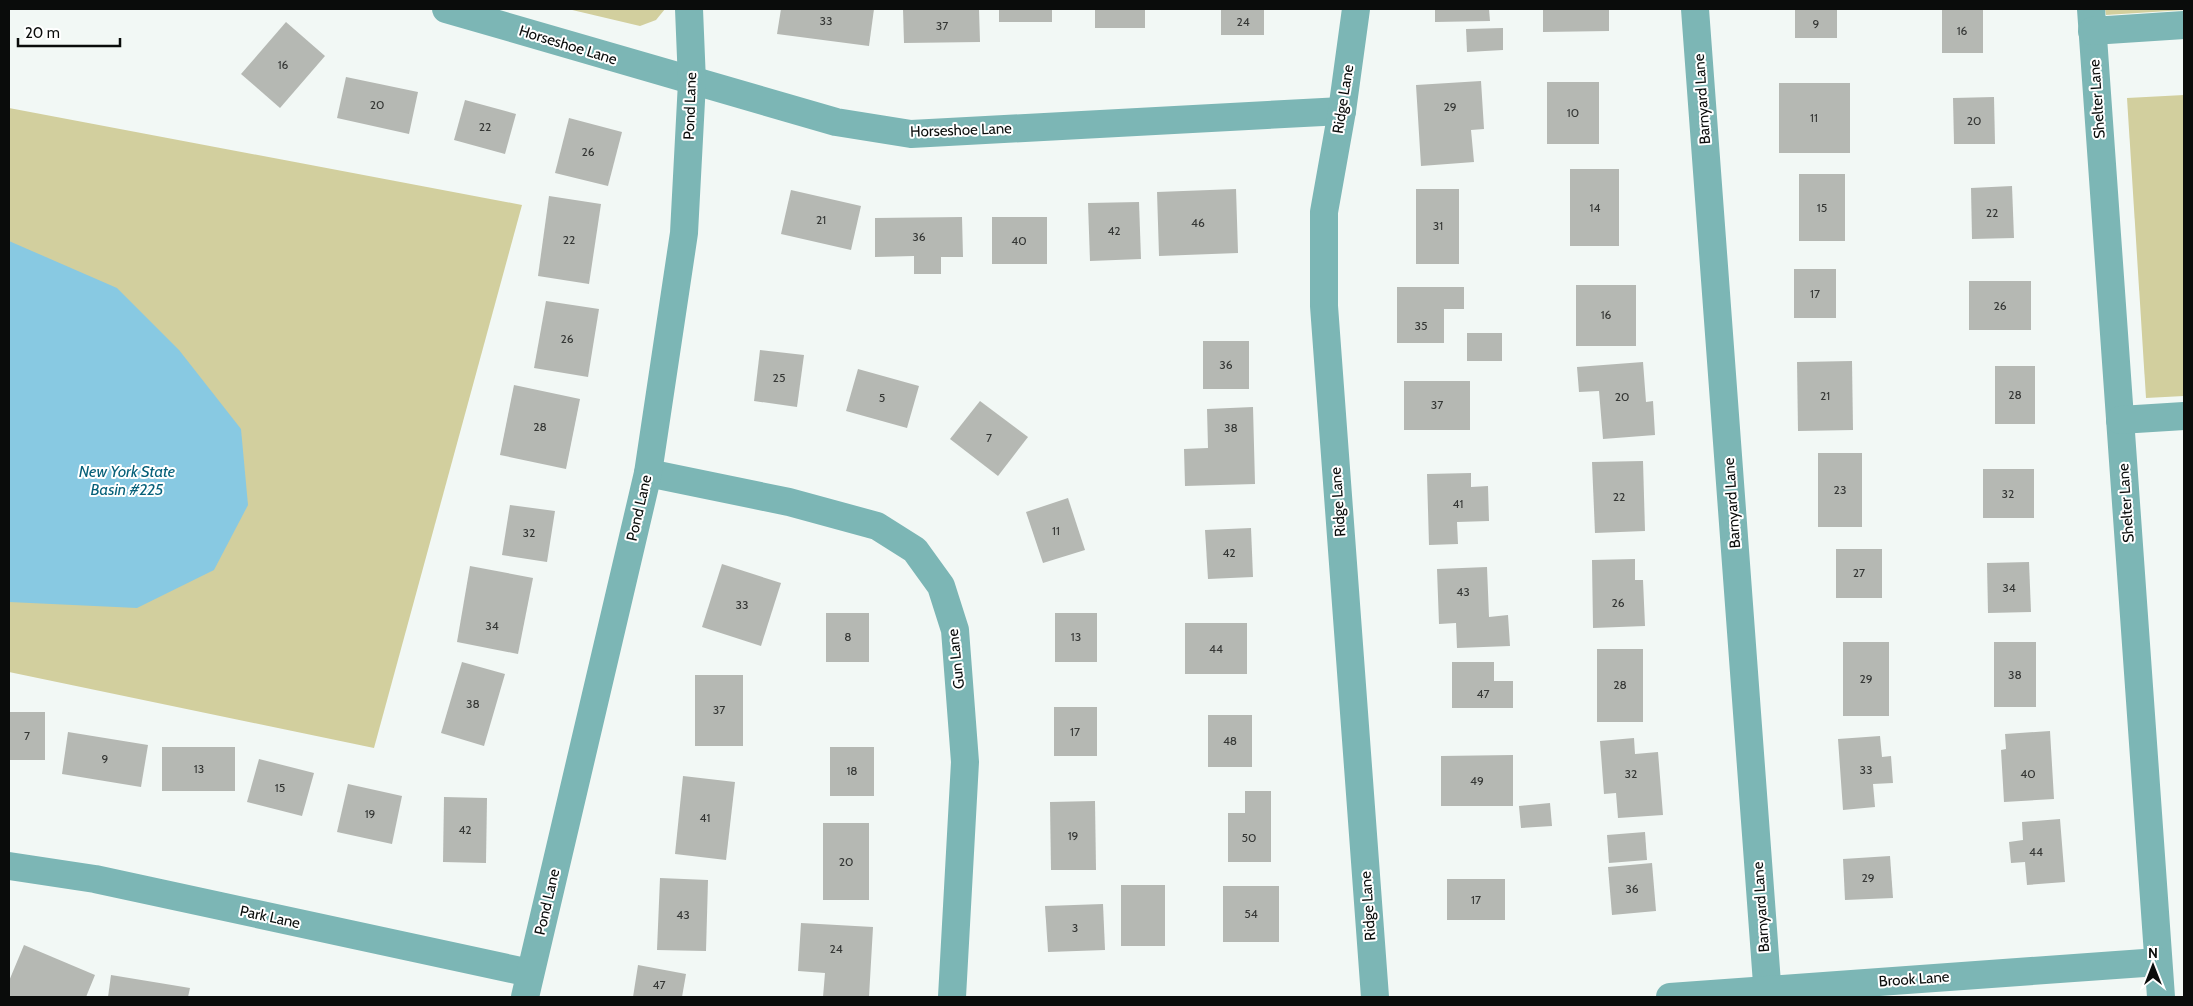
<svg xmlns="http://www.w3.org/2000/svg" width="2193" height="1006" font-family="Cabin,sans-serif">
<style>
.green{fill:#d2cf9e}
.water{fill:#88c9e2}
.building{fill:#b5b8b3}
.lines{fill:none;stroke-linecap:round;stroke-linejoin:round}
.minor{stroke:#7cb6b5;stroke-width:28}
.labels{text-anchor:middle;stroke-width:4;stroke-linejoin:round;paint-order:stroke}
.number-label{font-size:12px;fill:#353735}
.street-label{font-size:15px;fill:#0a0c0b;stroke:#fff}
.water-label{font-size:16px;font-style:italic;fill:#066079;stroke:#fff}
</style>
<rect width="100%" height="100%" fill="#f2f8f5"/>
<g class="green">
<polygon points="568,9 665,9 656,20 640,26"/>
<polygon points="2105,9 2184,9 2184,10 2106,15"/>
<polygon points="2184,95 2184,396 2146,398 2127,98"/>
<polygon points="9,108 522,205 374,748 9,672"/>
</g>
<polygon class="water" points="9,241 117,288 179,350 241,429 248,505 214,570 137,608 9,602"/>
<g class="building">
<polygon points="781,9 874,9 869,46 777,34"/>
<polygon points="903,9 979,9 980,42 904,43"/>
<rect x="999" y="9" width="53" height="13"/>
<rect x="1095" y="9" width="50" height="19"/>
<rect x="1221" y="9" width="43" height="26"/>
<polygon points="1435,9 1489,9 1490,21 1435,22"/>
<polygon points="1543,9 1609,9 1609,31 1543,32"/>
<rect x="1795" y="9" width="42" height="29"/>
<rect x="1942" y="9" width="41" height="44"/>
<polygon points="286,22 325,56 280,108 241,74"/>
<polygon points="1503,28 1503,50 1467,52 1466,29"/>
<polygon points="346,77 418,92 409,134 337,118"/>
<polygon points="1481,81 1484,129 1471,130 1474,162 1421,166 1416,85"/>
<rect x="1547" y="82" width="52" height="62"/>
<rect x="1779" y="83" width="71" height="70"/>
<polygon points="1994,97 1995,144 1954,144 1953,98"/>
<polygon points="465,100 516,114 505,154 454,140"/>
<polygon points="569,118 622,132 608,186 555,173"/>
<rect x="1570" y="169" width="49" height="77"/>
<rect x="1799" y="174" width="46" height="67"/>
<polygon points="2012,186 2014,238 1972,239 1971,188"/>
<polygon points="1236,189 1238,253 1159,256 1157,192"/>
<rect x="1416" y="189" width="43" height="75"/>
<polygon points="791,190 861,206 851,250 781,234"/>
<polygon points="549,196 601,204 589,284 538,276"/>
<polygon points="1139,202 1141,259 1090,261 1088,203"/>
<polygon points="962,217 963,257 941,257 941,274 914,274 914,256 875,257 875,218"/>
<rect x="992" y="217" width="55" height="47"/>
<rect x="1794" y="269" width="42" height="49"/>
<rect x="1969" y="281" width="62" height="49"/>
<rect x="1576" y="285" width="60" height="61"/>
<polygon points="1397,287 1464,287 1464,309 1444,309 1444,343 1397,343"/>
<polygon points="546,301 599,309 588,377 534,368"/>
<rect x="1467" y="333" width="35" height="28"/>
<rect x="1203" y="341" width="46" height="48"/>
<polygon points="760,350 804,355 797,407 754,401"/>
<polygon points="1852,361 1853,430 1798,431 1797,362"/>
<polygon points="1643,362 1646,402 1653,401 1655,435 1603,439 1599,391 1579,392 1577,367"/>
<rect x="1995" y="366" width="40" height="58"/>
<polygon points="858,369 919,386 907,428 846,411"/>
<rect x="1404" y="381" width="66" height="49"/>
<polygon points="514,385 580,399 566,469 500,455"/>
<polygon points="980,401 1028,437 998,476 950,439"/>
<polygon points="1253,407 1255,484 1185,486 1184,449 1208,448 1207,409"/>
<rect x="1818" y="453" width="44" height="74"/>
<polygon points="1643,461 1645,531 1595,533 1592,462"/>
<rect x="1983" y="469" width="51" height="49"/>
<polygon points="1471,473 1471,487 1488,486 1489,521 1457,522 1458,544 1429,545 1427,474"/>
<polygon points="1068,498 1085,550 1043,563 1026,512"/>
<polygon points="510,505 555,511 547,562 502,555"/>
<polygon points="1251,528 1253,577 1208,579 1205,530"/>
<rect x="1836" y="549" width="46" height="49"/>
<polygon points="1635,559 1635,580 1643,580 1645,626 1593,628 1592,560"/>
<polygon points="2029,562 2031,612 1988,613 1987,563"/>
<polygon points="722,564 781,583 761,646 702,627"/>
<polygon points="470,566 533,578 518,654 457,642"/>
<polygon points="1487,567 1489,617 1508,615 1510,646 1457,648 1456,623 1439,624 1437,569"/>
<rect x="826" y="613" width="43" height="49"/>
<rect x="1055" y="613" width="42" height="49"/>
<rect x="1185" y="623" width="62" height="51"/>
<rect x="1843" y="642" width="46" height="74"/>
<rect x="1994" y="642" width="42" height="65"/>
<rect x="1597" y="649" width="46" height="73"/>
<polygon points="462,662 505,674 484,746 441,733"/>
<polygon points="1452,662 1494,662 1494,681 1513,681 1513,708 1452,708"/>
<rect x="695" y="675" width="48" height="71"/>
<rect x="1054" y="707" width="43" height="49"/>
<rect x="9" y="712" width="36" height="48"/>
<rect x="1208" y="715" width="44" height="52"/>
<polygon points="2050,731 2054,799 2004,802 2001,750 2006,749 2005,734"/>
<polygon points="68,732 148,745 141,787 62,774"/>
<polygon points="1880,736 1882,757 1891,756 1893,783 1873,784 1875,807 1843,810 1838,739"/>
<polygon points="1634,738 1635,754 1658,752 1663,815 1618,818 1616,793 1604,794 1600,741"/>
<rect x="162" y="747" width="73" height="44"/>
<rect x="830" y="747" width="44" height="49"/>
<polygon points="1513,755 1513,806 1441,806 1441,756"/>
<polygon points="259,759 314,773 302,816 247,802"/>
<polygon points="683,776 735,782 726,860 675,854"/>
<polygon points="348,784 402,796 392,844 337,832"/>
<polygon points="1245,791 1271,791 1271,862 1228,862 1228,813 1245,813"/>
<polygon points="444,797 487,798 486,863 443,862"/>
<polygon points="1095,801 1096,870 1051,870 1050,802"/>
<polygon points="1550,803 1552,826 1521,828 1519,806"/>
<polygon points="2060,819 2065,882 2027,885 2025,862 2011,863 2009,842 2023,840 2022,822"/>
<rect x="823" y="823" width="46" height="77"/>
<polygon points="1645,832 1647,860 1609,863 1607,835"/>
<polygon points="1890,856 1893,898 1845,900 1843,859"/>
<polygon points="1652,863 1656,911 1612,915 1608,867"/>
<polygon points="660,878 708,880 706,951 657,950"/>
<rect x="1447" y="879" width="58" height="41"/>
<rect x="1121" y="885" width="44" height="61"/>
<rect x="1223" y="886" width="56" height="56"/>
<polygon points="1103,904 1105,950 1048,952 1045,906"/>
<polygon points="801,923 873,927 869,997 823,997 825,973 798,971"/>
<polygon points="24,945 95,975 86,997 9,997 9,981"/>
<polygon points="638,965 686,974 682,997 633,997"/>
<polygon points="111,975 190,988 188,997 108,997"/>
</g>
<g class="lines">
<g class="minor">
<polyline points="446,9 836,122 911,134 1342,111"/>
<polyline points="1356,9 1342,111 1324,212 1324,306 1375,997"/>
<polyline points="1695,9 1768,997"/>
<polyline points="2091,9 2161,997"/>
<polyline points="2092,31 2184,25"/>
<polyline points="2120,420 2184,416"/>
<polyline points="648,473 789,502 877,526 915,550 941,586 955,630 965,762 952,997"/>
<polyline points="9,866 95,879 530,973"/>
<polyline points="525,997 648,473 684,233 692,82 689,9"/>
<polyline points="1670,997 2158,962"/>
</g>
</g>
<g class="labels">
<g class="number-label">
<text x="826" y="25">33</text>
<text x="1243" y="26">24</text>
<text x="1816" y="28">9</text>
<text x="942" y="30">37</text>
<text x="1962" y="35">16</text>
<text x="283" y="69">16</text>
<text x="377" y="109">20</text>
<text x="1450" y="111">29</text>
<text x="1573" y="117">10</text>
<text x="1814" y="122">11</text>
<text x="1974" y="125">20</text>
<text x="485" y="131">22</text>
<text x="588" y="156">26</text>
<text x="1595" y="212">14</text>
<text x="1822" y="212">15</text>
<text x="1992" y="217">22</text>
<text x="821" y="224">21</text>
<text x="1198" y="227">46</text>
<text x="1438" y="230">31</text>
<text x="1114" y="235">42</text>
<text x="919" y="241">36</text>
<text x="569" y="244">22</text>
<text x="1019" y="245">40</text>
<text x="1815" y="298">17</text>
<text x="2000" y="310">26</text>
<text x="1606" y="319">16</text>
<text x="1421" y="330">35</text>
<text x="567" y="343">26</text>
<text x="1226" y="369">36</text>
<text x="779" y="382">25</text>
<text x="2015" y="399">28</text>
<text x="1825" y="400">21</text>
<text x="1622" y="401">20</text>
<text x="882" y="402">5</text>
<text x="1437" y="409">37</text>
<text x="540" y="431">28</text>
<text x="1231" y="432">38</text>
<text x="989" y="442">7</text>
<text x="1840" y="494">23</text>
<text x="2008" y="498">32</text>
<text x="1619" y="501">22</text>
<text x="1458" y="508">41</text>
<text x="1056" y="535">11</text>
<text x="529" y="537">32</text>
<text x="1229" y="557">42</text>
<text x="1859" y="577">27</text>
<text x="2009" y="592">34</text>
<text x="1463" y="596">43</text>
<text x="1618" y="607">26</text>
<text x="742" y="609">33</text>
<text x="492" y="630">34</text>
<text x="848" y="641">8</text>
<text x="1076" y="641">13</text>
<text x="1216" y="653">44</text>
<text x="2015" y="679">38</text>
<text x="1866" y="683">29</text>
<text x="1620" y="689">28</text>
<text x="1483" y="698">47</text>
<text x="473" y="708">38</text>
<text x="719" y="714">37</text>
<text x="1075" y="736">17</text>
<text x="27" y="740">7</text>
<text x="1230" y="745">48</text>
<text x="105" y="763">9</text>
<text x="199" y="773">13</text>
<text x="1866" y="774">33</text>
<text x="852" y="775">18</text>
<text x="1631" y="778">32</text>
<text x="2028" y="778">40</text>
<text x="1477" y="785">49</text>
<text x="280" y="792">15</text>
<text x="370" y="818">19</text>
<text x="705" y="822">41</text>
<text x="465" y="834">42</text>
<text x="1073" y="840">19</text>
<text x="1249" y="842">50</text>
<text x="2036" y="856">44</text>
<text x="846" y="866">20</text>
<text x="1868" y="882">29</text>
<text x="1632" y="893">36</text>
<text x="1476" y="904">17</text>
<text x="1251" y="918">54</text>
<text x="683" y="919">43</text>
<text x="1075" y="932">3</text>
<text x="836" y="953">24</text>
<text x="659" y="989">47</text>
</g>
<g class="street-label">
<text transform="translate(568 45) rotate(17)" y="5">Horseshoe Lane</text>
<text transform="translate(1343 99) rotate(-81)" y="5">Ridge Lane</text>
<text transform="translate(1702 99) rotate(-94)" y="5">Barnyard Lane</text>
<text transform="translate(2097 99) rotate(-94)" y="5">Shelter Lane</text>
<text transform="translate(690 106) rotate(-88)" y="5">Pond Lane</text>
<text transform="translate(961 130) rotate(-2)" y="5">Horseshoe Lane</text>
<text transform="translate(1338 502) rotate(-94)" y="5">Ridge Lane</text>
<text transform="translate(1732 503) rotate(-94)" y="5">Barnyard Lane</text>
<text transform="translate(2126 503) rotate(-94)" y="5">Shelter Lane</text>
<text transform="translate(639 508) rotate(-77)" y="5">Pond Lane</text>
<text transform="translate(956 659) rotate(-96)" y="5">Gun Lane</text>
<text transform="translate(547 902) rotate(-77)" y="5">Pond Lane</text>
<text transform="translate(1368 906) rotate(-94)" y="5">Ridge Lane</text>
<text transform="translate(1761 907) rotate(-94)" y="5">Barnyard Lane</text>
<text transform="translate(270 917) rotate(12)" y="5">Park Lane</text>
<text transform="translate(1914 979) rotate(-4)" y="5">Brook Lane</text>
</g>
<g class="water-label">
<text x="127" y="477">New York State<tspan x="127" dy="18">Basin #225</tspan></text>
</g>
</g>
<rect width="2193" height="1006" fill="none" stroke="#0a0c0b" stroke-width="20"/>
<g transform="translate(2153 966)" stroke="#ffffff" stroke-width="4" paint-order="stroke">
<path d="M0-4L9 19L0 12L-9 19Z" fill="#0a0c0b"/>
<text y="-8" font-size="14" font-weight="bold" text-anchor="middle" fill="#0a0c0b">N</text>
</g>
<path d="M18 38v8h102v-8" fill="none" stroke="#0a0c0b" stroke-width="2.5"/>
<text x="25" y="38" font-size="15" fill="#0a0c0b" stroke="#ffffff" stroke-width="4" paint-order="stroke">20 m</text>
</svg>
